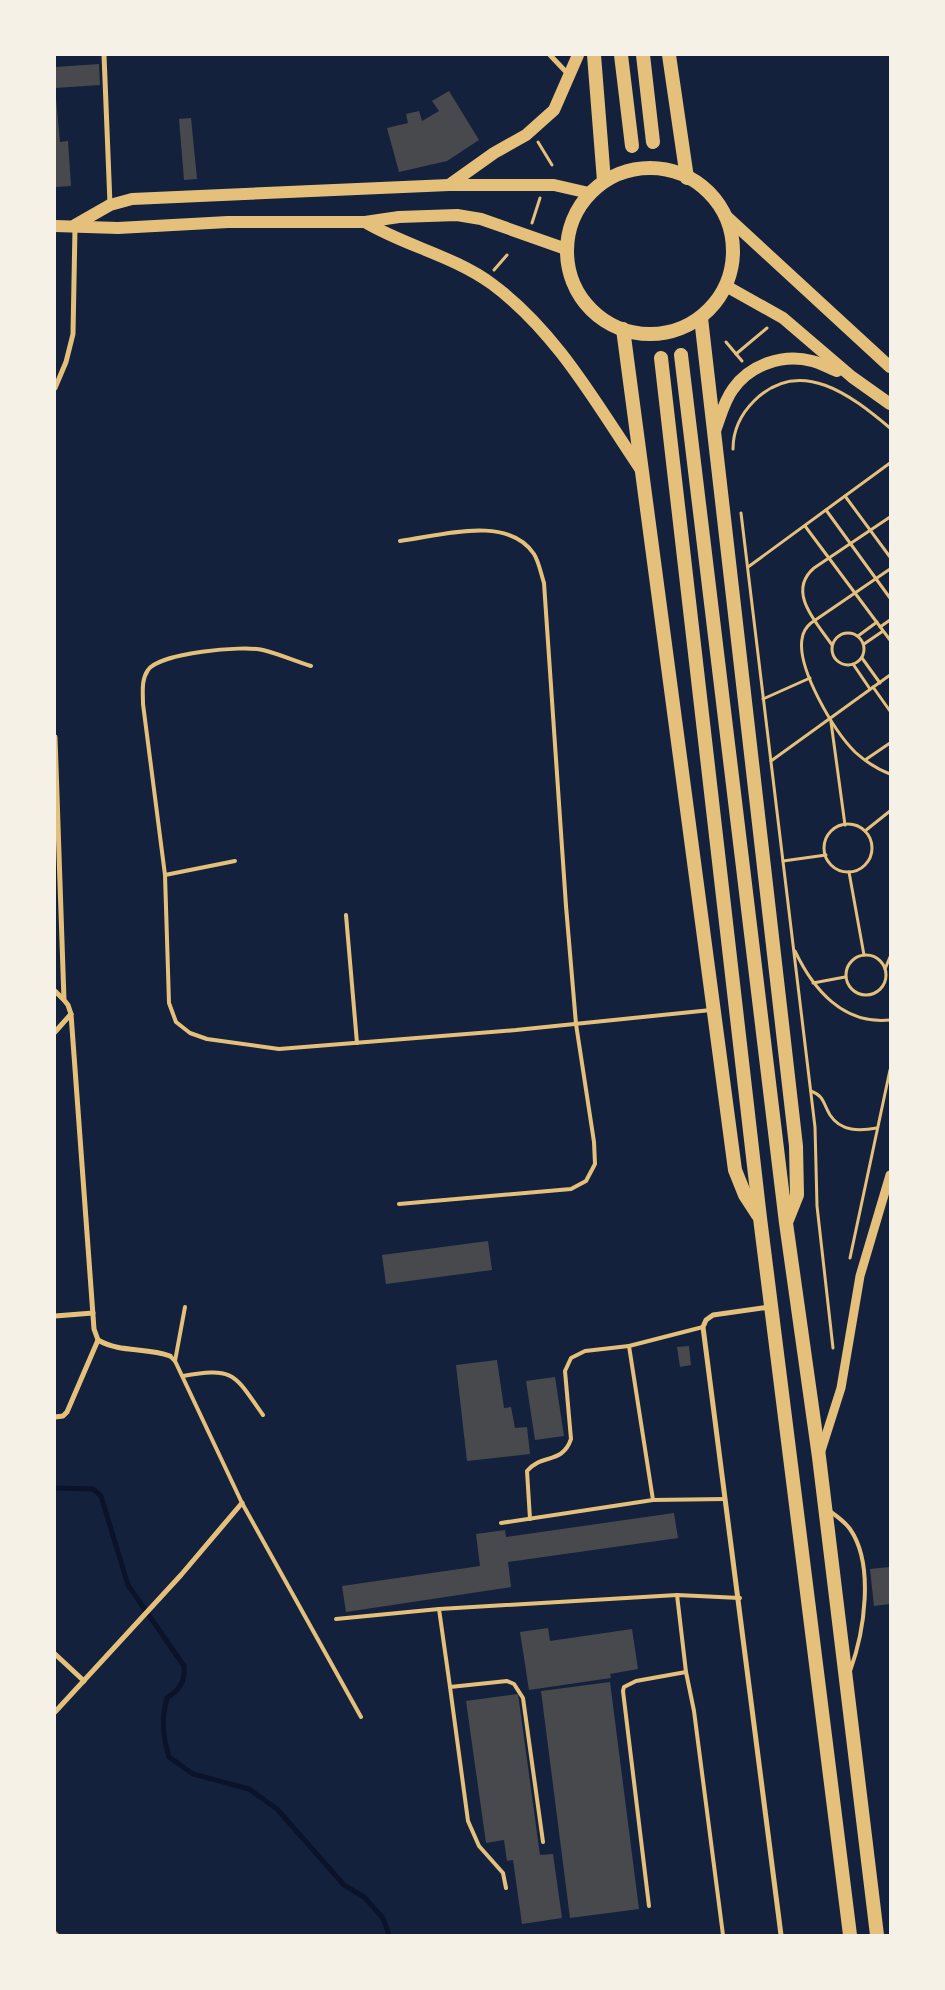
<svg xmlns="http://www.w3.org/2000/svg" width="945" height="1990" font-family="'Playfair Display',serif">
<style>
.lines{fill:none;stroke-linecap:round;stroke-linejoin:round}
.stream{stroke:#0b132b;stroke-width:5}
.building{fill:#48494c}
.path{stroke:#e5c07b;stroke-width:3}
.service{stroke:#e5c07b;stroke-width:4}
.minor{stroke:#e5c07b;stroke-width:5}
.tertiary{stroke:#e5c07b;stroke-width:9}
.primary{stroke:#e5c07b;stroke-width:12}
.trunk{stroke:#e5c07b;stroke-width:14}
</style>
<rect width="100%" height="100%" fill="#14213d"/>
<g class="lines">
<path class="stream" d="M55,1488L93,1489L101,1496L128,1585L184,1666C185,1683 180,1689 167,1698C161,1720 163,1736 169,1757L193,1774L249,1789L277,1809L344,1885L364,1897L383,1918L389,1935"/>
</g>
<g class="building">
<polygon points="99,64 100,85 55,88 55,67"/>
<polygon points="55,88 60,142 68,141 71,186 55,187"/>
<polygon points="449,91 479,140 447,161 399,172 387,128 408,123 406,114 419,111 422,121 439,111 432,101"/>
<polygon points="191,118 197,179 184,180 179,119"/>
<polygon points="488,1241 492,1270 386,1284 382,1255"/>
<polygon points="689,1346 691,1365 680,1367 677,1347"/>
<polygon points="497,1360 504,1408 511,1407 515,1428 527,1427 530,1454 467,1461 456,1365"/>
<polygon points="555,1377 564,1436 535,1440 526,1381"/>
<polygon points="674,1513 678,1538 508,1562 511,1587 346,1612 342,1586 480,1566 476,1534 505,1530 506,1537"/>
<polygon points="890,1567 890,1604 874,1606 870,1569"/>
<polygon points="548,1628 550,1641 632,1629 638,1669 610,1674 611,1678 529,1690 520,1632"/>
<polygon points="610,1682 639,1909 570,1918 541,1691"/>
<polygon points="518,1694 540,1855 553,1854 562,1918 522,1924 513,1860 507,1861 504,1840 486,1843 466,1701"/>
</g>
<g class="lines">
<g class="path">
<polyline points="538,142 552,165"/>
<polyline points="532,223 540,198"/>
<polyline points="494,270 507,255"/>
<polyline points="726,342 742,361"/>
<polyline points="736,354 767,328"/>
<path d="M733,449C733,431 741,414 754,401C800,355 852,396 890,428"/>
<polyline points="845,496 890,557"/>
<polyline points="826,510 890,598"/>
<polyline points="741,513 815,1127 817,1206 833,1348"/>
<polyline points="805,526 890,640"/>
<polyline points="748,567 890,463"/>
<path d="M890,569L811,623C806,627 803,632 802,639C797,669 834,731 855,752C865,761 877,769 890,774"/>
<polyline points="880,627 890,620"/>
<circle cx="848" cy="649" r="16"/>
<polyline points="858,636 877,622"/>
<polyline points="864,644 883,631"/>
<path d="M832,645C817,623 786,592 814,568L890,517"/>
<polyline points="862,658 880,683"/>
<polyline points="853,664 870,689"/>
<polyline points="873,687 890,711"/>
<polyline points="763,699 810,678"/>
<polyline points="831,722 845,825"/>
<polyline points="865,760 890,743"/>
<polyline points="771,761 890,675"/>
<circle cx="848" cy="848" r="24"/>
<polyline points="865,831 890,811"/>
<polyline points="783,861 826,855"/>
<polyline points="849,872 864,955"/>
<path d="M795,951C813,989 843,1025 890,1020"/>
<circle cx="866" cy="975" r="20"/>
<polyline points="885,969 890,957"/>
<polyline points="813,983 845,977"/>
<path d="M811,1091C824,1096 823,1103 830,1115C841,1132 860,1131 877,1128"/>
<polyline points="850,1258 890,1070"/>
</g>
<g class="service">
<path d="M311,666C295,661 279,654 263,650C243,645 159,653 148,670C141,680 143,692 143,704L165,875L169,1003L176,1022L190,1033L207,1039L279,1049L516,1030L711,1010"/>
<polyline points="165,875 235,861"/>
<polyline points="346,915 357,1043"/>
<path d="M399,1204L571,1189L586,1181L595,1164L594,1142L576,1024L566,906L544,583C541,574 539,562 534,554C507,514 440,536 400,541"/>
<polyline points="703,1327 629,1346 653,1500 725,1499"/>
<polyline points="170,1356 175,1361 242,1503 361,1717"/>
<polyline points="175,1361 185,1307"/>
<path d="M183,1376C235,1367 234,1374 263,1415"/>
<path d="M831,1512C838,1517 845,1522 850,1529C875,1565 864,1633 850,1671"/>
<path d="M530,1519L527,1471C542,1453 562,1465 571,1439L565,1371L571,1358L585,1351L629,1346"/>
<polyline points="501,1523 653,1500"/>
<polyline points="336,1619 439,1609"/>
<polyline points="450,1687 468,1821 479,1846 503,1873 506,1888"/>
<polyline points="543,1842 523,1698 514,1684 507,1681 450,1687 439,1609 677,1595"/>
<polyline points="649,1906 623,1691 624,1687 636,1681 686,1672"/>
<polyline points="55,1933 57,1935"/>
<polyline points="723,1935 694,1711 686,1672 677,1595 740,1598"/>
</g>
<g class="minor">
<polyline points="104,55 110,204"/>
<polyline points="550,55 568,74"/>
<polyline points="55,388 66,362 73,334 75,228"/>
<path d="M55,737L64,1000L68,1005L71,1014L94,1329L98,1340C120,1353 146,1347 170,1356"/>
<polyline points="55,991 63,999"/>
<polyline points="55,1032 71,1014"/>
<polyline points="770,1307 713,1315 706,1320 703,1327 781,1935"/>
<polyline points="55,1316 93,1313"/>
<polyline points="55,1417 63,1416 67,1412 98,1340"/>
<polyline points="55,1654 84,1681"/>
<polyline points="55,1712 181,1575 242,1503"/>
</g>
<polyline class="tertiary" points="820,1454 841,1388 860,1276 890,1175"/>
<g class="primary">
<polyline points="449,185 494,153 526,135 554,110 578,55"/>
<polyline points="726,216 890,367"/>
<path d="M365,222C405,246 454,256 492,284C557,332 597,405 641,470"/>
<polyline points="75,225 110,205 132,199 449,185 554,185 589,193"/>
<polyline points="55,226 118,228 228,222 365,222 399,217 457,215 481,219 566,249"/>
<polyline points="726,286 783,318 852,377 890,404"/>
<path d="M715,431C720,418 724,401 733,389C750,365 783,353 812,361C821,363 828,368 837,371"/>
</g>
<g class="trunk">
<polyline points="594,55 604,181"/>
<polyline points="621,55 632,146"/>
<polyline points="643,55 653,142"/>
<polyline points="669,55 687,178"/>
<circle cx="650" cy="251" r="83"/>
<polyline points="701,318 796,1146 797,1195 787,1220"/>
<polyline points="623,329 735,1170 745,1195 758,1215"/>
<polyline points="681,355 786,1223 819,1457 877,1935"/>
<polyline points="661,358 760,1218 850,1935"/>
</g>
</g>
<rect width="945" height="1990" fill="none" stroke="#f6f1e7" stroke-width="112"/>
</svg>
